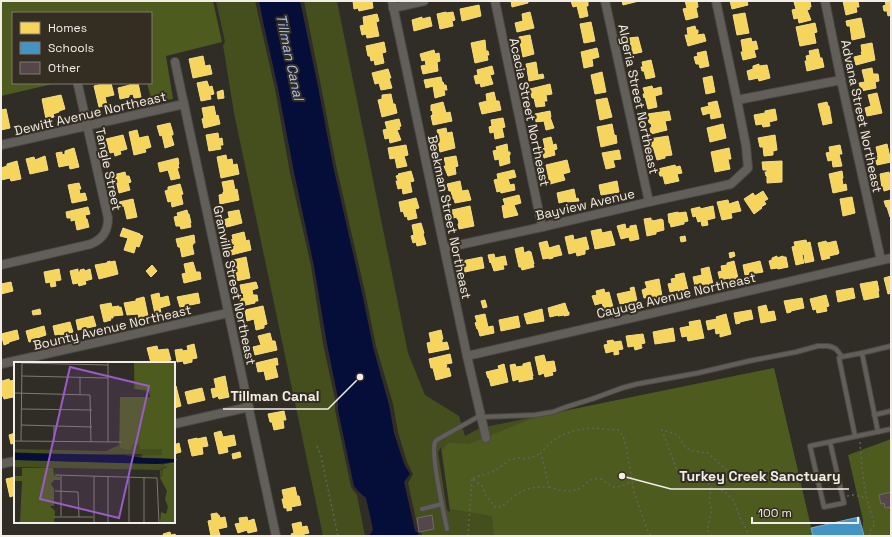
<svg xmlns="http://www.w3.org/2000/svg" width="892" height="537" font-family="'Space Grotesk',sans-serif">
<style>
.green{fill:#454f1e;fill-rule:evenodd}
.forest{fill:#4e5b1f}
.water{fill:#050d39}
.homes{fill:#f6d55c;stroke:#f5dc85}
.schools{fill:#4393c3;stroke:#78aece}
.building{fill:#554649;stroke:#716c6b}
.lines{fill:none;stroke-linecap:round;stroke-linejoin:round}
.service-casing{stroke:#4c4843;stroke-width:6}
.minor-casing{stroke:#4c4843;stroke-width:10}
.path{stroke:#64625d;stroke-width:1.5;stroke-dasharray:2 3;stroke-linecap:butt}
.service{stroke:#625e5a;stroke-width:4}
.minor{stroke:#625e5a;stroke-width:8}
.labels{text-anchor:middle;stroke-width:4;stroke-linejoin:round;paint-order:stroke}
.street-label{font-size:13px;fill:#f2ede6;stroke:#342d22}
.water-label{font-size:14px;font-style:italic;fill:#a9c1f2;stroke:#342d22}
.inset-road{fill:none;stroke:#7e7973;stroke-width:1}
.view{fill:#995cc9;fill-opacity:0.15;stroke:#995cc9;stroke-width:2}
.inset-edge{fill:none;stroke:#f2ede6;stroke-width:2}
.leader{fill:none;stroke:#f2ede6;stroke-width:1.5}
.callout-dot{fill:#f2ede6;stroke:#342d22;stroke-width:1.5}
.callout-label{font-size:14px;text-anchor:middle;font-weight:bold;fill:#f2ede6;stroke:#342d22;stroke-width:4;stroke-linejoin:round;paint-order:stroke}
</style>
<rect width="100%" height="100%" fill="#302c26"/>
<g class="green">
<polygon points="216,1 255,1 275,89 290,173 311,266 323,344 335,399 335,410 351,487 357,495 365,536 323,536 234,113 223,45 224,44 225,42"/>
<path d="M304,1H337L408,353L425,395L459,416L465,436L480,428L774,368L813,536H422L421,532L418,529L408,483L413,474L407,462L398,432L393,404L376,346L365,292L336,165L321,86ZM441,447V448L450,512L447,510L438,452Z"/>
</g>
<g class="forest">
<polygon points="1,1 213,1 222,42 166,56 173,99 152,102 147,83 151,83 151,13 13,13 13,83 57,83 1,96"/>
<polygon points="774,368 813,536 494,536 492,516 450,509 442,451 448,443 469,444 536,417"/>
<polygon points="891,439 891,536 862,536 863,520 848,455"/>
</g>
<polygon class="water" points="259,1 300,1 318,87 333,166 362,293 373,347 389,405 394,433 404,464 410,474 404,482 415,531 418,533 418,536 369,536 373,530 370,515 366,498 358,491 354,486 338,410 338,398 327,344 314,266 294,172 278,88 263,21"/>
<g class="homes">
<polygon points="353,1 367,1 368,2 372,1 373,8 359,11 358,8 354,9"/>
<polygon points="511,1 528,1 528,3 512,7"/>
<polygon points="571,1 588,1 588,6 586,6 588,16 580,18 577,6 573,7"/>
<polygon points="622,1 639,1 623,5"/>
<polygon points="685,1 697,1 698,7 696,8 698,17 686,20 683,9 687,8"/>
<polygon points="730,1 747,1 748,5 732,9"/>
<polygon points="798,1 810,1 811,7 809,7 810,9 807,10 811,20 799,23 798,18 794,19 792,10 796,9 794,2"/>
<polygon points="843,1 858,1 859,7 856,7 857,12 846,15"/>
<polygon points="885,1 891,1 891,15 888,16 887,11 884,11 883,6 886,5"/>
<polygon points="479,5 481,16 462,21 460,9"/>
<polygon points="446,12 446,13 453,12 455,20 452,21 453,26 440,29 437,14"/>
<polygon points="530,12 534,28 517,32 515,23 523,21 522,14"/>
<polygon points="745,13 749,33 737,35 733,15"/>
<polygon points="377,14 379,21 376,22 379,36 367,38 366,34 362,35 360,26 364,25 363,17"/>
<polygon points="422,17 422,19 430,17 432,26 414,31 412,20"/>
<polygon points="861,18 865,37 852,40 850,26 847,26 846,21"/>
<polygon points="591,22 595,41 584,43 580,24"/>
<polygon points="815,23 817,32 814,33 816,43 800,46 796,27"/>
<polygon points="695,26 696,30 698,30 698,33 697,34 697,35 704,34 706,41 688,46 685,35 688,35 687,28"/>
<polygon points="530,35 534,54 523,57 519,37"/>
<polygon points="638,37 642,52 633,54 629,38"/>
<polygon points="751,38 752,42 756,41 758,49 754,50 756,57 743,60 741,52 743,52 741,40"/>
<polygon points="485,40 486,51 488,51 489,55 487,55 488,60 475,63 471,43"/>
<polygon points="384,42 386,52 382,53 384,63 375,65 374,60 371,61 370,56 368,56 366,46"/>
<polygon points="872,43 875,60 856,65 854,57 862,55 861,52 862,52 861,45"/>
<polygon points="597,48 599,57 592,59 593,66 584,68 581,52"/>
<polygon points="818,49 820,58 822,58 824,67 807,71 805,61 807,61 806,56 810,55 809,51"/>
<polygon points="434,50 435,54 439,53 440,61 437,62 438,71 423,74 421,66 426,65 425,60 422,61 420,54"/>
<polygon points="706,51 709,66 700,68 699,64 696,64 694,57 698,56 697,53"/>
<polygon points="203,56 205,66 210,65 212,74 193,78 189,59"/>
<polygon points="651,60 655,77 646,79 644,71 642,71 641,67 643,67 642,62"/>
<polygon points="536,62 538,75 543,74 544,78 529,81 526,64"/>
<polygon points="759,64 759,66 767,65 770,78 759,81 758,78 749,80 747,71 753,69 753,66"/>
<polygon points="492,66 494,74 490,75 493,84 481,87 480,83 476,84 474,76 478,75 477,70"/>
<polygon points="872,68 873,74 878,74 879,81 875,82 876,88 861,91 859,83 865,82 862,70"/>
<polygon points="388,69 391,78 389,78 392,88 381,90 379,83 375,84 372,73"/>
<polygon points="602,72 606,92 595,94 591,75"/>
<polygon points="712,76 715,92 706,94 703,78"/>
<polygon points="441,77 442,82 443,82 444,85 446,85 447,90 444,90 445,95 435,98 433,86 426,88 424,80"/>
<polygon points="207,81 209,87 212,86 214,94 210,95 211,99 201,101 197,83"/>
<polygon points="106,83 111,83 114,95 105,97 107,105 99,107 94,86"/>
<polygon points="129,83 138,83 141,97 134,98 133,94 129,95 129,97 120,99 118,88 130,85"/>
<polygon points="550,84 552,94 546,95 547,101 544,101 545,106 536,107 534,98 532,98 530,89"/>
<polygon points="652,86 653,89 661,87 662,94 655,96 657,107 648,109 645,97 644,98 643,94 645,94 643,88"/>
<polygon points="223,90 224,98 218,99 217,92"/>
<polygon points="494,92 496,101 499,101 501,110 482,114 479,103 487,101 486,94"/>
<polygon points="877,93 882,113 867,116 865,108 871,106 868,95"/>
<polygon points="391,94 393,104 395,104 397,113 382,117 378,100 382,99 382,95"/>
<polygon points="61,95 65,109 59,111 59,112 53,114 54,117 46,119 42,99"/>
<polygon points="607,98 612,117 600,120 596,100"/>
<polygon points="717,101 721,117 711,119 710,113 703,115 701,108 709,106 708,103"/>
<polygon points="443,102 446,113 450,112 452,121 433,125 431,116 433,114 432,110 431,111 431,105"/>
<polygon points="827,102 828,106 829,106 832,123 823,125 818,104"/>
<polygon points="214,106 216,116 218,115 220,124 204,128 202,119 204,118 202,108"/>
<polygon points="6,109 10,128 1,130 1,110"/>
<polygon points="775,109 777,120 769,122 770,126 763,127 762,124 756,125 754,115 765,113 765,111"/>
<polygon points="550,111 551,117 550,117 554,128 546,130 544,121 536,122 535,114"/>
<polygon points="669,111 671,120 665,121 667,130 651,134 650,128 652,127 651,124 650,123 649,123 647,114"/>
<polygon points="503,118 505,127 502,128 504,137 495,139 494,132 490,133 489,127 492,126 491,120"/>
<polygon points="399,119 401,126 399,127 400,129 397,130 401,140 390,143 389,138 385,139 383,130 387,129 385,122"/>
<polygon points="170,123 173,133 173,135 171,135 174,145 165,148 162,135 160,136 157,126"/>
<polygon points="612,124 614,134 615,136 616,135 617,143 601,147 597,127"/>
<polygon points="723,124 726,138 710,142 707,128"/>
<polygon points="446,128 447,133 452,132 455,148 440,152 438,143 440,142 437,130"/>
<polygon points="137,130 139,138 148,136 151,147 145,149 146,152 134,155 129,132"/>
<polygon points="218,133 219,139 222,138 223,145 220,145 221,149 209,151 206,135"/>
<polygon points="123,135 127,149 120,151 121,154 115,156 114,152 110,153 106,139"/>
<polygon points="775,135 777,150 773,151 773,155 764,156 763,147 760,147 758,138"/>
<polygon points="668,136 672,155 665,156 665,158 657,160 654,150 652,150 649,139"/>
<polygon points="551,137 553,145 556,144 557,149 554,150 555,155 544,158 542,149 545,148 543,139"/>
<polygon points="507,144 508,152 510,152 510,155 509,155 510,163 500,166 499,159 495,160 493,151 497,150 496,147"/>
<polygon points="887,144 891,162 877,165 875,157 878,156 876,147"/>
<polygon points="406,145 408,155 404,156 407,166 397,168 395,158 390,159 388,148"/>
<polygon points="840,145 842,154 839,154 842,166 833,167 832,160 828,161 826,153 830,152 829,147"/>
<polygon points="74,148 79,167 70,169 69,165 59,167 56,153 62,152 62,155 65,154 65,151"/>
<polygon points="729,148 731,159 728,159 730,169 715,172 711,152"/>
<polygon points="619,150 621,159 613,160 615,167 606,169 602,153"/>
<polygon points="226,155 227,160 232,159 233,165 237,164 239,174 221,178 217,157"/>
<polygon points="45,156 48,170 30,174 26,159 34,157 35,160"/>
<polygon points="456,156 458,166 455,167 456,174 448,176 444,166 446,166 444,158"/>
<polygon points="178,158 179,164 178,165 179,168 177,168 180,178 171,180 168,170 160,172 158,163"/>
<polygon points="567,160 570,172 563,174 565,180 550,184 546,165"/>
<polygon points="17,161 21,179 11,181 10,178 1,180 1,168 7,166 7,164"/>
<polygon points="782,161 782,182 767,183 767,176 766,176 765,172 767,172 767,170 763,170 762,162"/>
<polygon points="675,165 676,167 680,166 682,173 677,174 679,181 665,184 663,176 660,176 658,169"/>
<polygon points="514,170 516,177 508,179 510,185 514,184 515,190 501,193 500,191 497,192 494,180 498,179 497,174"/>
<polygon points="411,171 414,181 410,182 412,192 403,194 402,188 398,189 396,181 398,181 396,176 399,175 398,174"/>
<polygon points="842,171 843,178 842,179 843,185 846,184 847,190 833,193 829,174"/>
<polygon points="125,172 126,176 129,176 131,182 128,183 130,190 119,193 116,180 114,181 113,175"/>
<polygon points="889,172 891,181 891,189 884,191 883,187 882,188 880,174"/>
<polygon points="233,180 235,190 237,189 239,200 220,204 219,195 223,194 223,192 224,192 222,182"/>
<polygon points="460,181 462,191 468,190 471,200 455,203 454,199 453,199 451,191 449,191 447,184"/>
<polygon points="617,181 619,192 601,195 599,185"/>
<polygon points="79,183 81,189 79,189 80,194 85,193 87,200 72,203 68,185"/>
<polygon points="180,184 183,194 181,195 183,204 172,207 171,201 168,202 165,191 168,190 168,187"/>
<polygon points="574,189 576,199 578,198 579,201 567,202 567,201 559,203 557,193"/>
<polygon points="763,191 768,199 764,201 766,204 761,207 762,208 754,214 744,199 753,193 755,196"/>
<polygon points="519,195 521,203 514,205 518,215 504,218 502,206 505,205 503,199"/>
<polygon points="852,197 855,213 843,216 840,199"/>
<polygon points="416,198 419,208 415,209 417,218 408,220 407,216 405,217 403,211 401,212 399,202"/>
<polygon points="133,199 137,217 127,219 124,206 120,207 119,202"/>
<polygon points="728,200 729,204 738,201 741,211 731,213 732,218 722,220 717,202"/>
<polygon points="891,200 891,217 890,217 887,207 886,207 884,201"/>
<polygon points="470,206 474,226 459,229 458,224 459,223 458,219 457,219 457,217 453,218 452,210"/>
<polygon points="713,206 715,218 707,220 708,225 702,226 701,221 698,222 696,216 693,217 691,209 700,207 700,209"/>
<polygon points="88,207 90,214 85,215 86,219 87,219 89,227 77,230 75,220 71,221 71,218 67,218 66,212"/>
<polygon points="187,210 188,214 189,214 191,223 190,223 191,227 181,229 180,226 176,226 174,217 178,216 177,213"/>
<polygon points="239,210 242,223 231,226 228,212"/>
<polygon points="678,212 678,213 686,212 688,221 684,222 684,224 671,227 670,223 669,223 668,214"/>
<polygon points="229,218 231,226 226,227 224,220"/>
<polygon points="651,218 651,221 653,220 653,221 661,219 663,220 664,230 656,232 656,234 647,236 644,219"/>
<polygon points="421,223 424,233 423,234 426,244 417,246 416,242 413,243 411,236 414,235 412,225"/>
<polygon points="625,224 626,229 630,228 630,226 636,225 639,239 630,241 629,237 621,239 617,226"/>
<polygon points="123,228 140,234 140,235 143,236 139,247 136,246 134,253 124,250 128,238 120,236"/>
<polygon points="601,229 602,233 611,231 615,245 595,249 591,231"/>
<polygon points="244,232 246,241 249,240 251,250 231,255 229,248 235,246 234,244 232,244 231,240 233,239 232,235"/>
<polygon points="194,235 195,243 193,243 193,245 192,245 194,254 182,257 180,247 178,247 176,239"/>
<polygon points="573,235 574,240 586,237 589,249 585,250 585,254 577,256 576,252 569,254 565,237"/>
<polygon points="685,236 686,241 681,242 680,237"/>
<polygon points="806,240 807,243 810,242 814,261 805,263 804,254 802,255 804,263 796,265 792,247 795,246 794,242"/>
<polygon points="547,241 549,248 559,245 562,255 553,257 553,258 549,259 549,258 543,259 539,243"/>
<polygon points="826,241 827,243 836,241 839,253 838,254 829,256 830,258 822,260 818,243"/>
<polygon points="523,247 524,253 529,251 531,252 534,264 533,264 534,267 522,270 521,267 519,267 515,249"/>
<polygon points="734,252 735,256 730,258 729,253"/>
<polygon points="494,254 495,258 505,256 507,265 503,265 504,269 494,271 491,262 490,263 488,255"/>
<polygon points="777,256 777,258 783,256 783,257 786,257 788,267 778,269 777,268 771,269 769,261 772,260 772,258"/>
<polygon points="246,257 250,278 236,281 233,267 235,266 233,260"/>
<polygon points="482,257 484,268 465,272 462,261"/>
<polygon points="110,261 110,262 115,261 118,274 99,279 95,265 107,263 107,262"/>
<polygon points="734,261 738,278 730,280 729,278 720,280 718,272 722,271 721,266 727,265 727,263"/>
<polygon points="760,261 763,272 745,275 743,265"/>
<polygon points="193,262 196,272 200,272 201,279 184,283 182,274 186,273 184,264"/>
<polygon points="152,265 157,271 151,277 146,271"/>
<polygon points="709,267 713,284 704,286 704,284 695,286 693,277 702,275 701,269"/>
<polygon points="59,269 61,280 55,281 56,286 51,287 50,282 46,283 44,272"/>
<polygon points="78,269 78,272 80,272 80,270 84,269 85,271 90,269 92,279 85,281 86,284 79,286 78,283 73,284 70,271"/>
<polygon points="684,273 688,290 679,292 678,290 670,292 668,284 672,283 671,279 676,278 675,275"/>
<polygon points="891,276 891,293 888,294 884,278"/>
<polygon points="659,279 662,296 654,298 653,296 644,298 642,290 647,288 645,282"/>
<polygon points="877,281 879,291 878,291 879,297 864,300 860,284"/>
<polygon points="11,282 13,291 1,294 1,284"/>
<polygon points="256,282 258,288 252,290 253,295 257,295 258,301 255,301 255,303 241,306 240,299 244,298 243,293 242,294 240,285"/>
<polygon points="634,287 637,301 620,304 617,294 631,291 630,288"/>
<polygon points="853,288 855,298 838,302 836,291"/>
<polygon points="604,289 605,293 609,292 613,307 604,309 602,303 595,305 592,296 597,295 596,291"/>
<polygon points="159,293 160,298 168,296 170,305 160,308 161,313 155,314 151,295"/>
<polygon points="198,293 200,303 180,307 177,297"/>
<polygon points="826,295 829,306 826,307 827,311 817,313 816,309 813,310 810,299"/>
<polygon points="144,297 148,316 139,318 138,314 127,315 124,303 136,301 136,299"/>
<polygon points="802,298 804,308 791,311 791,312 787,313 784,301"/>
<polygon points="485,300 487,307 483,308 481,301"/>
<polygon points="111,303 112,307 119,306 119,308 121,307 123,315 113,316 113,318 110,318 111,320 104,322 100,305"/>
<polygon points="565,303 568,312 569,312 569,315 564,316 564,315 558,316 558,315 550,317 548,308"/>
<polygon points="766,305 768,312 774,311 776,320 761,323 758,307"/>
<polygon points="263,306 267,324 264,325 264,328 256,330 254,319 247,321 245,310"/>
<polygon points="40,309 41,314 33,315 32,311"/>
<polygon points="542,309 544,321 527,324 524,314"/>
<polygon points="751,310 753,319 740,322 740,323 736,324 734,313"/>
<polygon points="485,314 488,327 493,326 494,333 480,336 478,329 477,329 475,323 477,322 475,316"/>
<polygon points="726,314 731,334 720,337 720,333 716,334 715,328 708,330 706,321 717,319 716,317"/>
<polygon points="93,316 96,326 78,330 76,320"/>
<polygon points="518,316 520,327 501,331 499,320"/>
<polygon points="700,320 704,338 688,341 687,336 682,337 680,328 690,326 689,322"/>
<polygon points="70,322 73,332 60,335 60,334 55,335 53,326"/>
<polygon points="44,326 46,335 37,338 38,340 29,342 26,331"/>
<polygon points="673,328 675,341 655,344 653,332"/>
<polygon points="17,330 19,339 9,342 9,343 4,345 1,334"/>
<polygon points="441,330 443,339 442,339 442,343 447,342 449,349 429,353 427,343 431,342 429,333"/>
<polygon points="270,333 272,341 275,341 277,350 255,355 253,347 261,345 258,336"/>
<polygon points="643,334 645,343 641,344 642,348 635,350 634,346 628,347 626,336"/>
<polygon points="613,340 614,342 621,341 623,349 618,350 619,354 614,355 614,351 606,353 604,345 608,344 607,341"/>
<polygon points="194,344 197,358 192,359 192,362 184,364 183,361 177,362 175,350 182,349 183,351 188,350 187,346"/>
<polygon points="157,346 158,350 168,349 171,360 161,363 151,363 147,348"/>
<polygon points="450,354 452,363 446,364 447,366 446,367 446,368 449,368 451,376 436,380 433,368 431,368 429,359"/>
<polygon points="544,355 546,362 554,361 556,371 552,372 553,375 545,377 544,373 539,375 535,357"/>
<polygon points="277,358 278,365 275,365 278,377 266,380 264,371 258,372 256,363"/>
<polygon points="530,362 533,376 532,376 533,379 519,382 519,379 513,381 510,365 515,364 516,367 523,366 523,364"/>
<polygon points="504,364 508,382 491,386 489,378 488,378 486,372 499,369 498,366"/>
<polygon points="225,376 229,397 219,399 218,396 213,398 211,389 216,388 214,379"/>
<polygon points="9,379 10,381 15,380 15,393 12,394 13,397 4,399 3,396 1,396 1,383 3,383 2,381"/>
<polygon points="176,386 181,406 174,408 174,387"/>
<polygon points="202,388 205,400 188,404 185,392"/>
<polygon points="284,411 286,420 283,420 284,428 274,430 272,422 270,422 268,414"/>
<polygon points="221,431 223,437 234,435 236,445 227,447 228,452 219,454 214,433"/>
<polygon points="15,433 15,443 11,444 9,435"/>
<polygon points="206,437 208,446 202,447 203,454 192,456 188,440 197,438 197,439"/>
<polygon points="179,443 181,452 174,454 176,460 174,460 174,445"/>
<polygon points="240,452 241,457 233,459 232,454"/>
<polygon points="15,477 15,495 10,497 6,479"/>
<polygon points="295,487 297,496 299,496 301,505 291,507 292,510 287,511 287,508 284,508 282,499 284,499 282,490"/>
<polygon points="217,513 218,515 219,515 220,518 225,517 227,527 218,529 220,535 211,536 208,521 212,520 211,514"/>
<polygon points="247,517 248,521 254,519 257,531 248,533 247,530 238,533 235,524 240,523 239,518"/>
<polygon points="301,522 302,527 307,526 309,533 304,534 304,536 292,536 291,534 294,533 292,524"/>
<polygon points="170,532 171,535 175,534 176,536 164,536 163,534"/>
</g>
<polygon class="schools" points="859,517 864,536 813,536 811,528"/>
<g class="building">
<polygon points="891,492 891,508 889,508 889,507 885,508 884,503 881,504 879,495"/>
<polygon points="432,515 434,529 419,532 417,518"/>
</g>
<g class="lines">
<defs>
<g id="service">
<polyline points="862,353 891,346"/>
<polyline points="874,415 891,411"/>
<polyline points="482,417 535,415 553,412 566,407 592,399 622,388 637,384 698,373 749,361 796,352 818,346 828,346 832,347 836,349 840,354 841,357"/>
<polyline points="855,436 839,358 841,357 862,353 878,432"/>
<polyline points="830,442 844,503 824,507 810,446 891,429"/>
<polyline points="422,509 442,504"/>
<path d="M447,529C444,514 430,453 435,442C436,440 438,439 440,438L476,418L481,414"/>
</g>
<g id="minor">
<polyline points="392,1 467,356 486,438"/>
<polyline points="495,1 542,227"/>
<polyline points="605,1 649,202"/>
<polyline points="825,1 841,80 881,260"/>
<polyline points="393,8 424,1"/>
<polyline points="175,62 276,536"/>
<polyline points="737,100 841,80"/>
<polyline points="1,145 184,104"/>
<polyline points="445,248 542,227 649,202 731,184 748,168 746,146 737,100 716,1"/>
<path d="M1,265L91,244C103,239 108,231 108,218L78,85"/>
<polyline points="467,356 891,258"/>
<polyline points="1,364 228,313"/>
<polyline points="174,424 249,407"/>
<polyline points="1,464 15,461"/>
</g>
</defs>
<use href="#service" class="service-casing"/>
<use href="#minor" class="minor-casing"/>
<g class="path">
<path d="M860,442C862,469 864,498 875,524L869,532L870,536"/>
<polyline points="317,446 321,456 338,536"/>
<polyline points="473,478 490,473 502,466 509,460 518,458 525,459 535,456 541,453"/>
<path d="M549,487C559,490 572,494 582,487C586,484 589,479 595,479C603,477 607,485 614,487C619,488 627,483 632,482"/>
<polyline points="711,488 724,491"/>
<polyline points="847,496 854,495 867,498"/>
<path d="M468,536L472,478L483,487L486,496L496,508C505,506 510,499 517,494C529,487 536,487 549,487L541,453C551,439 567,431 584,429C595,427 607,430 618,430L623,436L626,446L634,492L647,529L651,536"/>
<polyline points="712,536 707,530 712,509 709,501 711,488 704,476 692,483 677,470 662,430 678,435 685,447 692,451 708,453 732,475 724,482 724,491 734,501 741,520 750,536"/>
</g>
<use href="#service" class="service"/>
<use href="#minor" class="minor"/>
</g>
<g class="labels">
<g class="street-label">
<text transform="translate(639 99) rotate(78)" y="5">Algeria Street Northeast</text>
<text transform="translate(530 112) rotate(78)" y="5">Acacia Street Northeast</text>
<text transform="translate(90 113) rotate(-13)" y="5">Dewitt Avenue Northeast</text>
<text transform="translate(862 116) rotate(78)" y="5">Advana Street Northeast</text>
<text transform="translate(109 169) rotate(78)" y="5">Tangle Street</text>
<text transform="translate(585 204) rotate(-13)" y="5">Bayview Avenue</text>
<text transform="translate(450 217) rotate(78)" y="5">Beekman Street Northeast</text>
<text transform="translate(235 285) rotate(78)" y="5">Granville Street Northeast</text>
<text transform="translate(676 295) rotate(-13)" y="5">Cayuga Avenue Northeast</text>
<text transform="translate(112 327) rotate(-13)" y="5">Bounty Avenue Northeast</text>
</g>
<g class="water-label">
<text transform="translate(290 57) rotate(78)" y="5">Tillman Canal</text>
</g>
</g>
<g transform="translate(14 362)">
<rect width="161" height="161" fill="#302c26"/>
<path d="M120,0H161V97L128,96V92H121L62,93L0,90V87L92,89L105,83L106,35H136L135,28L120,27ZM0,98L147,102L152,105L147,107L149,111L146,115V108L0,105Z" fill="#454f1e"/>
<path d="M120,0H161V97L120,94L148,93V87H126V83L119,82L116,88L106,86V35H136L135,29L122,27ZM161,100V161H146L147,150L152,152L154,145L151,137L153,129L146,116L149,111L148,107L153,105L147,103ZM8,106H39L40,114L46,115V118H40L37,122L40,127V144H36L41,149L40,161H6L8,119H1V114H8Z" fill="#4e5b1f"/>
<path d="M0,91L110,93L128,96L161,97V100L143,102L2,98H0Z" fill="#050d39"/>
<path class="inset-road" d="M8,1L94,3M8,14L94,16M0,31L76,33L77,80M66,32V16M8,47L78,48M7,63L78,65M40,64V79M0,79L107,80M7,79L8,0M94,80V0M41,113L143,116L145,161M115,115V161M130,115V161M41,129L64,130L65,155M47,154V114M40,155H79M80,161V114M94,161V114"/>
<path class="view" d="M56,5L135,24L105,156L26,137Z"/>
<rect width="161" height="161" class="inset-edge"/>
</g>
<path class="leader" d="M360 377L328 409H223M622 476L671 489H849"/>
<g class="callout-dot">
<circle cx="360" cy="377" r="4"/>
<circle cx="622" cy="476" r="4"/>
</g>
<g class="callout-label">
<text x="275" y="401">Tillman Canal</text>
<text x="760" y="481">Turkey Creek Sanctuary</text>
</g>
<rect width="892" height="537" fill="none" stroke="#f2ede6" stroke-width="4"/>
<rect x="12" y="12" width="140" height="72" fill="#342d22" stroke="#807a70"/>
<rect x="20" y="22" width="20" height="12" fill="#f6d55c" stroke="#807a70"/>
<text x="48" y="32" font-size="12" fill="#f2ede6">Homes</text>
<rect x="20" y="42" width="20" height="12" fill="#4393c3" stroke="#807a70"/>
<text x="48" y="52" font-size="12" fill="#f2ede6">Schools</text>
<rect x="20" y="62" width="20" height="12" fill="#554649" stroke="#807a70"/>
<text x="48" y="72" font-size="12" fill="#f2ede6">Other</text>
<path d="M752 517v6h106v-6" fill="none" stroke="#f2ede6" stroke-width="2"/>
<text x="758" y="517" font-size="12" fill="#f2ede6" stroke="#342d22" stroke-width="3" paint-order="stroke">100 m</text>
</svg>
